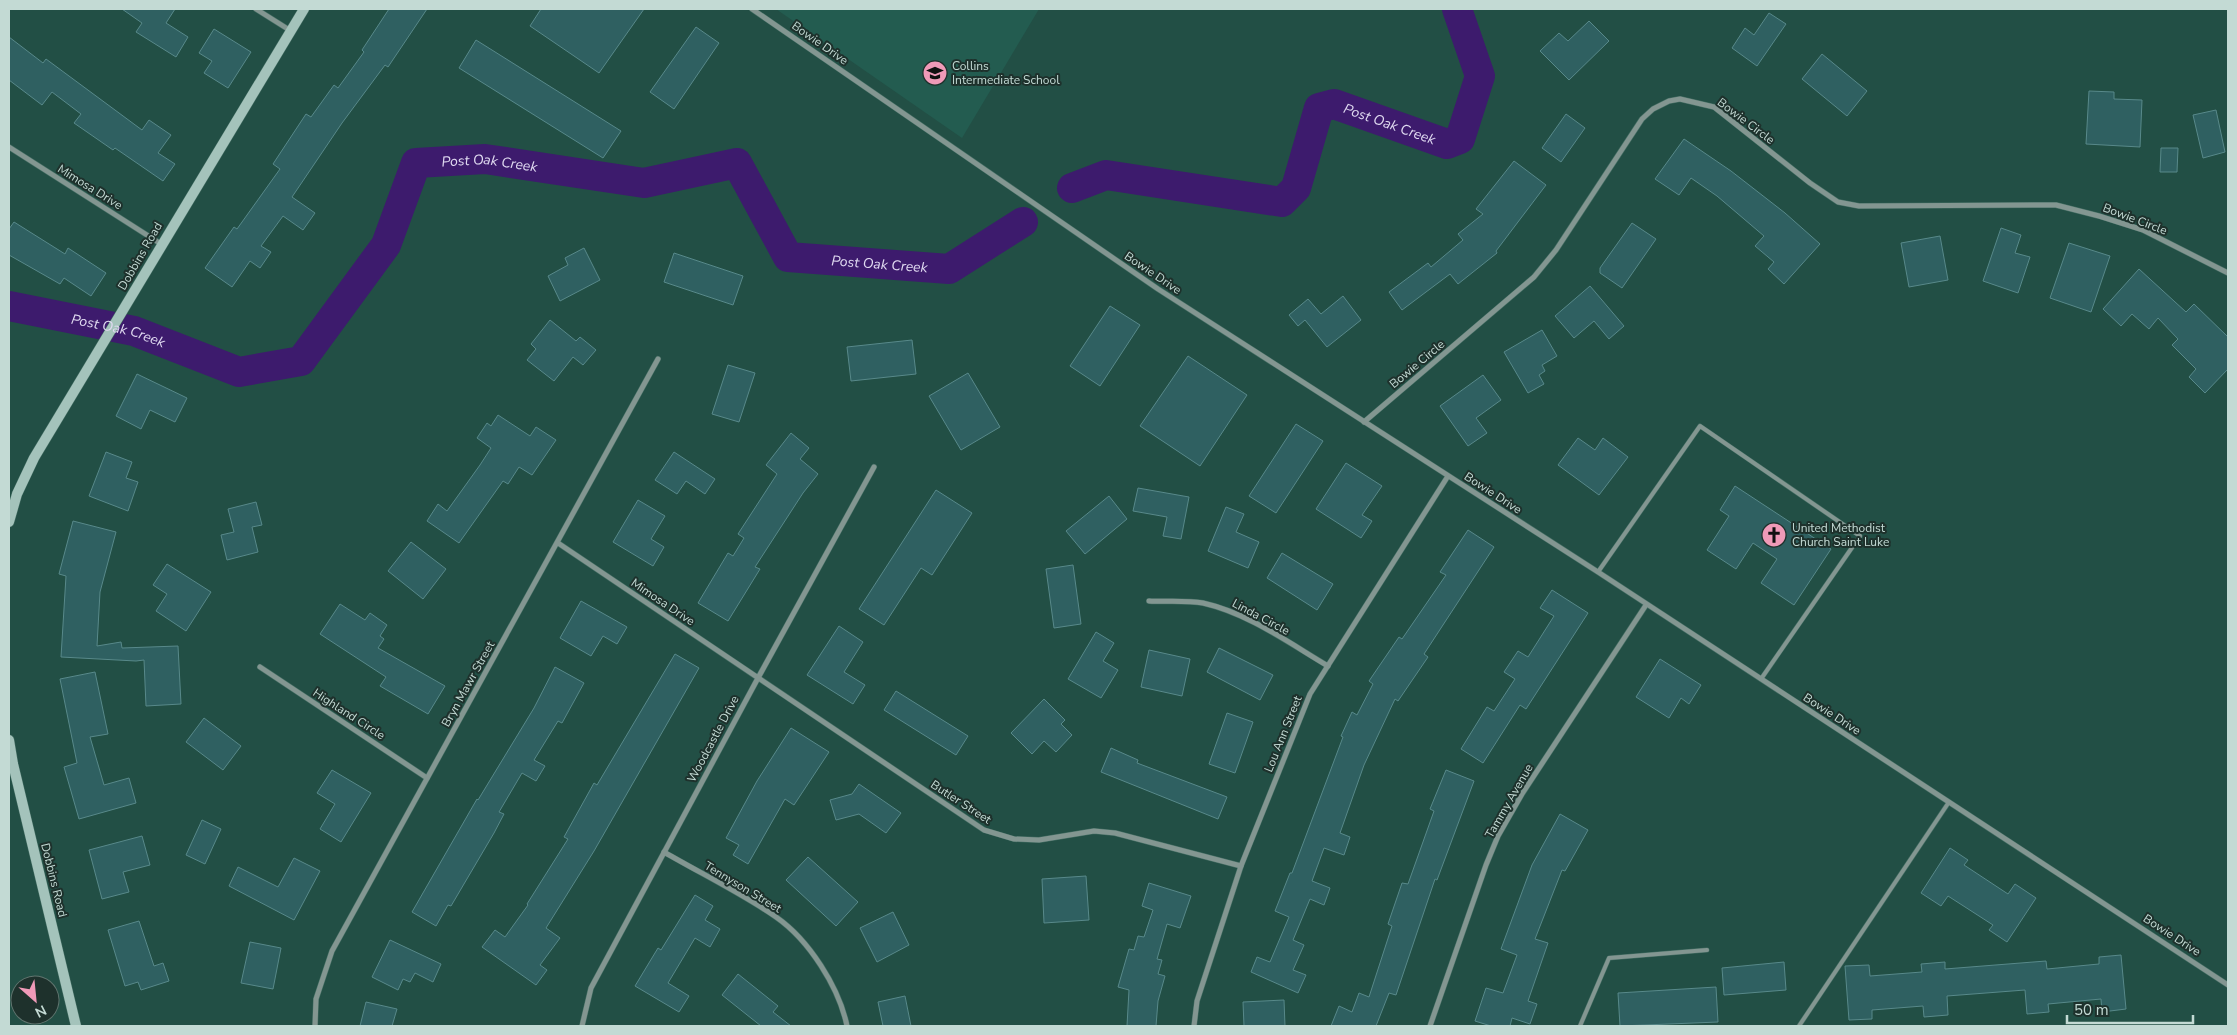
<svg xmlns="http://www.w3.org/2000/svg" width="2237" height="1035" font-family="'Nunito Sans',sans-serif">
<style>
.built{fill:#235c50}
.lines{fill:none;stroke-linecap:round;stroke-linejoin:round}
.river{stroke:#3d1b6d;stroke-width:30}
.building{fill:#2f6061;stroke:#58898a}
.lane-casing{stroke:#456e64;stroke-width:5}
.street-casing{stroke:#456e64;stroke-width:6}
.secondary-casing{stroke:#456e64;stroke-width:11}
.lane{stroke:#839691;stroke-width:4}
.street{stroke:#839691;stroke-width:5}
.secondary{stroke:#a4c3bb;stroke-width:10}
.labels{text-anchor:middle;stroke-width:4;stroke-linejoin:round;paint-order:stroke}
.street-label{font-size:12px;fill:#c3dad4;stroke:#1e312c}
.poi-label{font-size:12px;fill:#c3dad4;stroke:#1e312c;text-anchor:start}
.water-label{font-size:14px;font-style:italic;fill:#e0daf1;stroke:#1e312c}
</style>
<rect width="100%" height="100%" fill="#224f45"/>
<polygon class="built" points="776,9 1039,9 962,138"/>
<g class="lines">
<g class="river">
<path id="s1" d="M1072,188L1106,175L1282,202L1296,188L1319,108L1334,104L1447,144L1460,139L1480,76L1457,9"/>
<path id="s2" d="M9,306L134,331L239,372L301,361L386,245L416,163L485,159L644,183L737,163L788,257L949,269L1023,222"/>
</g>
</g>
<g class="building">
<polygon points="122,9 175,9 166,23 188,37 176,57 136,32 142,23"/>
<polygon points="389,9 427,9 388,67 385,65 342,123 292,197 315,213 303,230 283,216 261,246 271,252 260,268 250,261 232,287 205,268 234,227 237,229 280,169 273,164 306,114 311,117 334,85 338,88 364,52 362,50"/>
<polygon points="541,9 644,9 599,73 530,26"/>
<polygon points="1769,13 1786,24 1757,66 1732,48 1745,28 1754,35"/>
<polygon points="1589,21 1609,41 1569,80 1540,51 1559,33 1568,41"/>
<polygon points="696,27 719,43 674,109 650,92"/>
<polygon points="214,29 251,52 228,88 204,73 212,61 199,53"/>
<polygon points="9,37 43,63 46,59 142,130 149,120 171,135 158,153 175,164 163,181 115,148 113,150 74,123 81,114 52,92 42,105 9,80"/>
<polygon points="476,40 621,131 603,158 459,68"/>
<polygon points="1822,54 1867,91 1847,116 1802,79"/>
<polygon points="2089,91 2114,92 2114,99 2142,100 2140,147 2086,144"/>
<polygon points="2216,110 2225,152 2203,158 2193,115"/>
<polygon points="1566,114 1585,128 1561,162 1542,148"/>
<polygon points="1684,139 1731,171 1785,213 1820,244 1784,284 1768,269 1774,262 1755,246 1764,236 1717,196 1691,178 1679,195 1655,179"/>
<polygon points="2161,148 2178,148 2177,172 2160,172"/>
<polygon points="1514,161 1546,185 1496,251 1497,253 1458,284 1450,274 1402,310 1389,292 1428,263 1431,267 1463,240 1458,234 1483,214 1476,209"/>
<polygon points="14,222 65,254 68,248 106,273 91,296 64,278 60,284 9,255 9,229"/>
<polygon points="1632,223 1656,239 1622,288 1600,273 1600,268"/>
<polygon points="2001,228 2021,235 2015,253 2030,257 2018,293 1983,281"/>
<polygon points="1940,236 1948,280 1909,287 1901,243"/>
<polygon points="2069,243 2110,256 2091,312 2050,298"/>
<polygon points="584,248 600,280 560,301 548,276 568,265 565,258"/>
<polygon points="674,253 743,276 733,305 664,282"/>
<polygon points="2139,269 2186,312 2194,304 2228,337 2228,369 2205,393 2189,377 2196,369 2172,345 2178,339 2158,318 2149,329 2132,314 2121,326 2103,309"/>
<polygon points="1590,286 1624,326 1609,339 1594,321 1574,338 1555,316"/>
<polygon points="1343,296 1361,320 1327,347 1305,320 1298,326 1289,315 1308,299 1321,314"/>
<polygon points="1110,306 1140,325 1100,386 1070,366"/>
<polygon points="550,320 576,341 580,337 596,350 583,365 573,357 554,381 527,360 536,349 531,344"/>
<polygon points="1542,330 1557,356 1542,365 1545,371 1539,375 1544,384 1528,393 1504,352"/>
<polygon points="912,340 916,374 851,381 847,347"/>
<polygon points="1188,356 1247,395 1200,466 1140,426"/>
<polygon points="728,365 755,373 739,422 712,414"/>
<polygon points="968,373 1000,427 961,450 929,396"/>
<polygon points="137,374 187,398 175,422 150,410 141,429 116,416"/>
<polygon points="1483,375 1501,400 1476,418 1487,433 1468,446 1440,406"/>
<polygon points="498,415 530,436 536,427 556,440 532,475 519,467 508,484 503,481 459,543 427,521 438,504 447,511 480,465 491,448 477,438 487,423 491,426"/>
<polygon points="1296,424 1323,441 1276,513 1249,496"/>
<polygon points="791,433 809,448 800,459 818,474 803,493 755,567 760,569 728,621 698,603 728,553 733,556 744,538 738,534 777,474 766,465"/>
<polygon points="1578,438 1595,450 1603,438 1628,457 1599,495 1558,465"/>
<polygon points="106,452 132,462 126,478 138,482 128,511 89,496"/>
<polygon points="674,452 715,479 705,494 686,481 677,494 655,480"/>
<polygon points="1346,463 1382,486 1362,515 1372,521 1361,538 1316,509"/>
<polygon points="1735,486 1831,549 1794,605 1761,583 1777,559 1753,543 1736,569 1707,550 1729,516 1720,510"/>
<polygon points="1138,488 1189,497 1181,539 1163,536 1167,517 1133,511"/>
<polygon points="936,490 972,513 932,575 921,568 884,625 859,609"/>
<polygon points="1109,496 1127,519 1085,554 1066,531"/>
<polygon points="638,500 665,516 651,539 664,547 653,566 613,542"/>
<polygon points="256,502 262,525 252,527 258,552 227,560 221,535 234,532 228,509"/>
<polygon points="1226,507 1244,514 1236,532 1259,542 1248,568 1208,551"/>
<polygon points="73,521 116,532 100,592 97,646 121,642 122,648 178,646 181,704 146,706 144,660 136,661 61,657 66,576 59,574"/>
<polygon points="1468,530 1494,547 1424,654 1428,657 1398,701 1395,699 1364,765 1340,833 1350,837 1344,855 1324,848 1312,881 1330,888 1324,905 1310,899 1293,940 1304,945 1293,970 1306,975 1298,993 1251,972 1257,957 1270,962 1289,917 1275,911 1290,873 1292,873 1343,737 1341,736 1352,712 1357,715 1373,684 1369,681 1399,637 1402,639 1446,575 1440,572"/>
<polygon points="411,542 446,569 423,599 388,571"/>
<polygon points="1282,553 1333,584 1317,610 1267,578"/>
<polygon points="167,564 211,592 186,631 156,611 167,594 153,585"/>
<polygon points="1073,565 1081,624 1054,628 1046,569"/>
<polygon points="1552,590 1588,613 1526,709 1520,705 1483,763 1461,749 1487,707 1494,711 1515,679 1504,672 1518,651 1528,657 1554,616 1540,608"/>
<polygon points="581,601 627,627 617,644 603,636 591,656 560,638"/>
<polygon points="340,604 365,620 370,613 387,625 380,636 384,639 378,648 445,686 428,714 380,686 386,677 320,634"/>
<polygon points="839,626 863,642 844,672 865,685 853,704 807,675"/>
<polygon points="1096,632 1114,643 1103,661 1118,670 1101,698 1068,679"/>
<polygon points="1219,648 1273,675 1260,700 1207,672"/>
<polygon points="1149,650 1190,659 1182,696 1141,687"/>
<polygon points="675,654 699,668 594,851 546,928 560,938 540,965 547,970 536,985 482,947 495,930 505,937 528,905 527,904 568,839 564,837 594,783 597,785"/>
<polygon points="1660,659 1701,685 1689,704 1681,698 1669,718 1636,697"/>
<polygon points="555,667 584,683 562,723 558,721 534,760 545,766 536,781 522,773 499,812 504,814 494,833 451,906 448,905 436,926 412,912 477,799 478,800 534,708"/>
<polygon points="95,672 108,734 90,737 104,785 129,778 136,803 79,819 64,767 77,763 60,679"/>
<polygon points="896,691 968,736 956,755 884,710"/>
<polygon points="1044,699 1065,720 1061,724 1072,735 1056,752 1044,741 1032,754 1011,733"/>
<polygon points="1227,713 1253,722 1235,773 1209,764"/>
<polygon points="204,718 241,746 223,770 186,742"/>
<polygon points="791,728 829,752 794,805 785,799 748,864 733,855 739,845 726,838 757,781"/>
<polygon points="1111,748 1138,760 1137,763 1227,797 1218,819 1101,772"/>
<polygon points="332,770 371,793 341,842 320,829 335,804 317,793"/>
<polygon points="1446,770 1474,781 1437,880 1435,879 1396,995 1389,993 1376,1026 1331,1026 1339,1006 1352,1012 1359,993 1369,997 1392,926 1388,924 1402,883 1408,884 1434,811 1430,809"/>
<polygon points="859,784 901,813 886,833 859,814 836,820 830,800 852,794"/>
<polygon points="1560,814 1588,830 1565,871 1562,870 1535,939 1548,943 1528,1001 1537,1004 1530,1024 1512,1018 1510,1026 1491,1026 1475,1021 1486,988 1503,993 1517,955 1501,949 1532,865"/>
<polygon points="202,820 221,829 205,864 186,855"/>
<polygon points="142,836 150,865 123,872 129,892 102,899 89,850"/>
<polygon points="1950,848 1968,860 1964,865 2008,894 2015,884 2036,898 2007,942 1989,930 1993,925 1948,896 1941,906 1921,893"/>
<polygon points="808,857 858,902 836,926 786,880"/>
<polygon points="294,858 320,871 294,920 229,886 238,867 278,887"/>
<polygon points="1086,876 1089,920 1044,923 1042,879"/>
<polygon points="1149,883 1191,896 1180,928 1167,924 1157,959 1162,960 1158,974 1165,976 1158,1001 1156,1026 1127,1026 1129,990 1118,987 1129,949 1134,950 1138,936 1144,937 1153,910 1142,906"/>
<polygon points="695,895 713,906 705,920 720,929 710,947 695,938 668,983 689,996 679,1012 635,986 658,948 661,950"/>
<polygon points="893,912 909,945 877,962 860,928"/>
<polygon points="139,921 154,966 163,963 169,981 141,990 138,982 125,986 108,930"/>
<polygon points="390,940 441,964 433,982 415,973 410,982 403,979 398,990 372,977"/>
<polygon points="250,942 281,948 273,989 241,983"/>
<polygon points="2121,955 2126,1009 2102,1012 2101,999 2048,1004 2049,1012 2027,1014 2025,990 1947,996 1948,1015 1924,1017 1923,1006 1872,1010 1872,1019 1849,1020 1845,966 1869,965 1870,976 1922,972 1921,964 1945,962 1945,969 2046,961 2047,969 2099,964 2099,957"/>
<polygon points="1784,962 1786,990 1724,995 1722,968"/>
<polygon points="738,974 778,1006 773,1012 791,1026 761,1026 722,995"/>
<polygon points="1716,987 1718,1022 1620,1026 1618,993"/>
<polygon points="905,996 911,1026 883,1026 878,1002"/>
<polygon points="1284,1000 1285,1026 1244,1026 1243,1002"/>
<polygon points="366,1002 397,1009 392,1026 360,1026"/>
</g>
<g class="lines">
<defs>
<g id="lane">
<polyline points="1598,572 1700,426 1860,536 1761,679"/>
<polyline points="1580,1026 1609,958 1707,950"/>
<polyline points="1799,1026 1949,802"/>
</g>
<g id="street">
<polyline points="256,9 291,31"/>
<polyline points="752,9 1158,289 1598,572 2228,985"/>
<polyline points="9,147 161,244"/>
<polyline points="1364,422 1534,277 1556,250 1642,119 1653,109 1669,101 1680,99 1714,107 1810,183 1838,202 1859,206 2056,205 2099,216 2143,230 2228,273"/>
<polyline points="558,543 984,830 1014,839 1039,840 1094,831 1115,833 1241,866"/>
<path d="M1149,601C1166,602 1186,600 1203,603C1248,613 1289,643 1328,666"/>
<polyline points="260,667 427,778"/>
<path d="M664,852C700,873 743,894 776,917C809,940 839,987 847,1026"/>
<polyline points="315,1026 316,999 332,951 658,359"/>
<polyline points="582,1026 591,988 758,678 874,467"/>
<polyline points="1194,1026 1197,1001 1241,866 1310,694 1448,476"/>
<polyline points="1430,1026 1486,865 1498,836 1522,794 1646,605"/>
</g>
<g id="secondary">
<polyline points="9,522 17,494 34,458 304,9"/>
<polyline points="9,740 13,764 76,1026"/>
</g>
</defs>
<use href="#lane" class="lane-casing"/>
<use href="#street" class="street-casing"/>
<use href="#secondary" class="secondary-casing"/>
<use href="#lane" class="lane"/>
<use href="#street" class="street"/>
<use href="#secondary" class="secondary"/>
</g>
<defs>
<symbol id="school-disc" viewBox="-11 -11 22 22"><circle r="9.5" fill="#ef9ab8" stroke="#1e312c"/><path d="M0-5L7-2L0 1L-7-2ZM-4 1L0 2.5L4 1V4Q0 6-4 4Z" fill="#111"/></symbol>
<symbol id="church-disc" viewBox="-11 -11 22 22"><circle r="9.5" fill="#ef9ab8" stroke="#1e312c"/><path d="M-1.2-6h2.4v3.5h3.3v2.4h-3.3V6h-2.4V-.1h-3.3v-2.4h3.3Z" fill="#111"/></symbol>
</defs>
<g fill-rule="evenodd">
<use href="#school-disc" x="921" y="59" width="28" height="28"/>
<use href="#church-disc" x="1760" y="521" width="28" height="28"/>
</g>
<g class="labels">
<g class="street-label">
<text transform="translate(820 43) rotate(35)" y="4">Bowie Drive</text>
<text transform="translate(1746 121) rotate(37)" y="4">Bowie Circle</text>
<text transform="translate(90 187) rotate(32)" y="4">Mimosa Drive</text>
<text transform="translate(2135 219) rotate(21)" y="4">Bowie Circle</text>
<text transform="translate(140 256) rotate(-60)" y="4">Dobbins Road</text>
<text transform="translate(1153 273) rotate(34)" y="4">Bowie Drive</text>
<text transform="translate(1417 364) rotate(-40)" y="4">Bowie Circle</text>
<text transform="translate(1493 493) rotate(33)" y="4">Bowie Drive</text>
<text transform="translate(663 602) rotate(34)" y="4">Mimosa Drive</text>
<text transform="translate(1261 617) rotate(28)" y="4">Linda Circle</text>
<text transform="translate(468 684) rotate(-61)" y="4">Bryn Mawr Street</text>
<text transform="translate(349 714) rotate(33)" y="4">Highland Circle</text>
<text transform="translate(1832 714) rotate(33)" y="4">Bowie Drive</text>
<text transform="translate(1283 734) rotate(-68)" y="4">Lou Ann Street</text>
<text transform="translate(713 739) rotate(-62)" y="4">Woodcastle Drive</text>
<text transform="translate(1509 801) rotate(-60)" y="4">Tammy Avenue</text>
<text transform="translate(961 802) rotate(33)" y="4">Butler Street</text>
<text transform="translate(54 880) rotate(76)" y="4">Dobbins Road</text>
<text transform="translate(743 887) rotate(31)" y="4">Tennyson Street</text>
<text transform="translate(2172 935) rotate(33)" y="4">Bowie Drive</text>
</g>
<g class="poi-label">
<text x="952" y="70">Collins<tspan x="952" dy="14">Intermediate School</tspan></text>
<text x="1792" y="532">United Methodist<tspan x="1792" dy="14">Church Saint Luke</tspan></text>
</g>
<g class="water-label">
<text dy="5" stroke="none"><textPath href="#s1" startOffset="392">Post Oak Creek</textPath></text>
<text dy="5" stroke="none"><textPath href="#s2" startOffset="608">Post Oak Creek</textPath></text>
<text dy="5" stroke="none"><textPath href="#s2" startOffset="1058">Post Oak Creek</textPath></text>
<text dy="5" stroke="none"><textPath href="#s2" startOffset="112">Post Oak Creek</textPath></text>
</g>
</g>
<rect width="2237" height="1035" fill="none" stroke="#c3dad4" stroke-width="20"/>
<g transform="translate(35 1000) rotate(153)"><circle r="24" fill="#1e312c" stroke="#60756f"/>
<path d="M0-4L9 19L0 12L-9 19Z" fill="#ef9ab8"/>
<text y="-8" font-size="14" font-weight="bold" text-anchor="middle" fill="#c3dad4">N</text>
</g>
<path d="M2067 1015v8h126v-8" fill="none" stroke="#c3dad4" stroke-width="2.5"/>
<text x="2074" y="1015" font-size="15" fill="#c3dad4" stroke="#1e312c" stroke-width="4" paint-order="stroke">50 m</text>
</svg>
